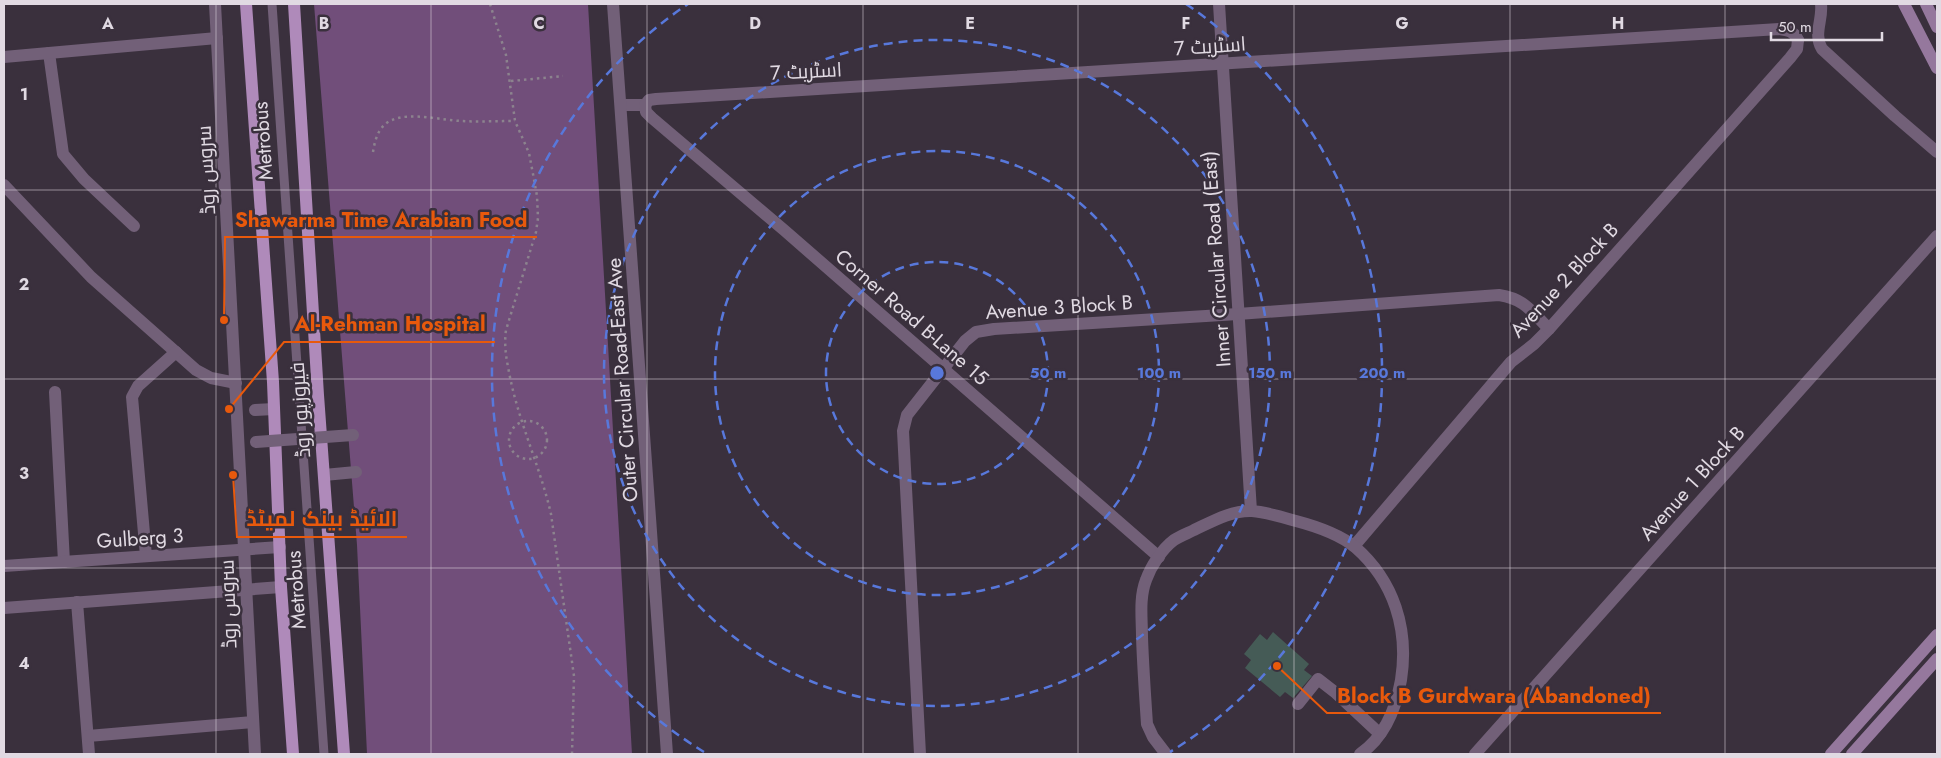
<svg xmlns="http://www.w3.org/2000/svg" width="1941" height="758" font-family="Jost,Cairo,sans-serif">
<style>
.green{fill:#714e7a}
.building{fill:#455b56}
.lines{fill:none;stroke-linecap:round;stroke-linejoin:round}
.path{stroke:#8c838e;stroke-width:2.5;stroke-dasharray:2.5 4;stroke-linecap:butt}
.service{stroke:#726078;stroke-width:9}
.pedestrian{stroke:#726078;stroke-width:12}
.minor{stroke:#726078;stroke-width:12}
.tertiary{stroke:#726078;stroke-width:12}
.secondary{stroke:#95789d;stroke-width:12}
.primary{stroke:#af8aba;stroke-width:12}
.pedestrian-bridge{stroke:#726078;stroke-width:12}
.grid{fill:none;stroke:#e1dae3;stroke-width:1;stroke-opacity:0.55}
.ring{fill:none;stroke:#5878db;stroke-width:2.5;stroke-dasharray:9 6}
.labels{text-anchor:middle;stroke-width:5;stroke-linejoin:round;paint-order:stroke}
.street-label{font-size:20px;fill:#e1dae3;stroke:#3a303d}
.grid-label{font-size:16px;text-anchor:middle;font-weight:bold;fill:#e1dae3;stroke:#3a303d;stroke-width:5;stroke-linejoin:round;paint-order:stroke}
.centre{fill:#5878db;stroke:#3a303d;stroke-width:2.5}
.ring-label{font-size:15px;text-anchor:middle;font-weight:bold;fill:#5878db;stroke:#3a303d;stroke-width:5;stroke-linejoin:round;paint-order:stroke}
.leader{fill:none;stroke:#e8590c;stroke-width:2}
.callout-dot{fill:#e8590c;stroke:#3a303d;stroke-width:2}
.callout-label{font-size:21px;text-anchor:middle;font-weight:bold;fill:#e8590c;stroke:#3a303d;stroke-width:5;stroke-linejoin:round;paint-order:stroke}
</style>
<rect width="100%" height="100%" fill="#3a303d"/>
<polygon class="green" points="314,4 588,4 632,754 367,754 357,545"/>
<polygon class="building" points="1273,632 1309,664 1304,670 1312,676 1293,698 1285,692 1280,697 1245,668 1251,660 1244,654 1260,634 1267,640"/>
<g class="lines">
<g class="path">
<path d="M490,4L506,55L515,121L529,153L533,174L537,196L538,218L536,232L506,330C504,345 506,357 509,372C518,421 540,466 551,514L574,676L572,754"/>
<polyline points="511,81 563,76"/>
<path d="M373,152C375,139 379,125 392,120C409,112 442,120 461,121C479,122 497,121 515,121"/>
<circle cx="528" cy="440" r="19"/>
</g>
<polyline class="service" points="272,4 324,754"/>
<g class="pedestrian">
<polyline points="255,410 274,409"/>
<polyline points="324,475 356,472"/>
</g>
<g class="minor">
<polyline points="1219,4 1251,511"/>
<path d="M1821,4C1823,20 1813,34 1822,49L1895,116L1937,152"/>
<polyline points="49,53 63,154 84,179 134,226"/>
<polyline points="4,57 217,38"/>
<path d="M622,105H645L649,100L656,99L1779,29C1788,30 1794,31 1798,40"/>
<polyline points="645,105 646,112 652,118 784,230 1159,557"/>
<polyline points="4,185 91,277 196,370 211,378 236,383"/>
<polyline points="55,392 64,562"/>
<polyline points="1354,546 1511,362 1534,344 1549,329 1790,58 1797,49 1798,40"/>
<polyline points="146,556 132,397 138,386 176,352"/>
<polyline points="4,566 280,547"/>
<polyline points="77,602 89,754"/>
<polyline points="4,608 281,587"/>
<polyline points="1298,704 1318,679 1336,693 1380,734"/>
<polyline points="88,736 253,722"/>
<path d="M920,754L903,431L907,415L965,341L976,332L994,329L1238,314L1499,295C1525,299 1531,311 1549,329"/>
<path d="M1166,754L1153,737L1147,724C1145,695 1143,666 1142,637C1142,618 1139,598 1146,580C1151,566 1162,549 1174,540C1180,536 1188,533 1194,530C1211,522 1232,510 1252,511C1266,512 1282,517 1296,521C1315,526 1339,534 1355,547C1394,581 1409,629 1401,680C1396,708 1385,737 1360,754"/>
</g>
<g class="tertiary">
<polyline points="215,4 255,754"/>
<polyline points="613,4 667,754"/>
<polyline points="1475,754 1937,236"/>
</g>
<g class="secondary">
<polyline points="1904,4 1937,68"/>
<polyline points="1926,4 1937,27"/>
<polyline points="1831,754 1937,635"/>
<polyline points="1852,754 1937,659"/>
</g>
<g class="primary">
<polyline points="246,4 273,382 281,587 293,754"/>
<polyline points="294,4 318,395 344,754"/>
</g>
<polyline class="pedestrian-bridge" points="256,442 353,435"/>
</g>
<path class="grid" d="M216,4V754M431,4V754M647,4V754M863,4V754M1078,4V754M1294,4V754M1510,4V754M1725,4V754M4,190H1937M4,379H1937M4,568H1937"/>
<g class="ring">
<circle cx="937" cy="373" r="111"/>
<circle cx="937" cy="373" r="222"/>
<circle cx="937" cy="373" r="333"/>
<path d="M704 752A445 445 0 0 1 688 4M1186 4A445 445 0 0 1 1170 752"/>
</g>
<g class="labels">
<g class="street-label">
<text transform="translate(1210 46) rotate(-4)" y="7">اسٹریٹ 7</text>
<text transform="translate(806 71) rotate(-3)" y="7">اسٹریٹ 7</text>
<text transform="translate(263 141) rotate(-94)" y="7">Metrobus</text>
<text transform="translate(206 170) rotate(-93)" y="7">سروس روڈ</text>
<text transform="translate(1216 259) rotate(-94)" y="7">Inner Circular Road (East)</text>
<text transform="translate(1564 280) rotate(-47)" y="7">Avenue 2 Block B</text>
<text transform="translate(1059 307) rotate(-4)" y="7">Avenue 3 Block B</text>
<text transform="translate(912 317) rotate(41)" y="7">Corner Road B-Lane 15</text>
<text transform="translate(622 380) rotate(-94)" y="7">Outer Circular Road-East Ave</text>
<text transform="translate(300 410) rotate(-94)" y="7">فیروزپور روڈ</text>
<text transform="translate(1692 483) rotate(-48)" y="7">Avenue 1 Block B</text>
<text transform="translate(140 538) rotate(-4)" y="7">Gulberg 3</text>
<text transform="translate(296 590) rotate(-94)" y="7">Metrobus</text>
<text transform="translate(228 604) rotate(-92)" y="7">سروس روڈ</text>
</g>
</g>
<g class="grid-label">
<text x="108" y="29">A</text>
<text x="324" y="29">B</text>
<text x="539" y="29">C</text>
<text x="755" y="29">D</text>
<text x="970" y="29">E</text>
<text x="1186" y="29">F</text>
<text x="1402" y="29">G</text>
<text x="1618" y="29">H</text>
<text x="24" y="100">1</text>
<text x="24" y="290">2</text>
<text x="24" y="479">3</text>
<text x="24" y="669">4</text>
</g>
<circle cx="937" cy="373" r="8" class="centre"/>
<g class="ring-label">
<text x="1048" y="378">50 m</text>
<text x="1159" y="378">100 m</text>
<text x="1270" y="378">150 m</text>
<text x="1382" y="378">200 m</text>
</g>
<path class="leader" d="M224 320L225 237H537M229 409L284 342H495M233 475L237 537H407M1277 666L1327 713H1661"/>
<g class="callout-dot">
<circle cx="224" cy="320" r="5"/>
<circle cx="229" cy="409" r="5"/>
<circle cx="233" cy="475" r="5"/>
<circle cx="1277" cy="666" r="5"/>
</g>
<g class="callout-label">
<text x="381" y="227">Shawarma Time Arabian Food</text>
<text x="390" y="331">Al-Rehman Hospital</text>
<text x="322" y="526">الائیڈ بینک لمیٹڈ</text>
<text x="1494" y="703">Block B Gurdwara (Abandoned)</text>
</g>
<rect width="1941" height="758" fill="none" stroke="#e1dae3" stroke-width="10"/>
<path d="M1771 32v8h111v-8" fill="none" stroke="#e1dae3" stroke-width="2.5"/>
<text x="1778" y="32" font-size="15" fill="#e1dae3" stroke="#3a303d" stroke-width="4" paint-order="stroke">50 m</text>
</svg>
